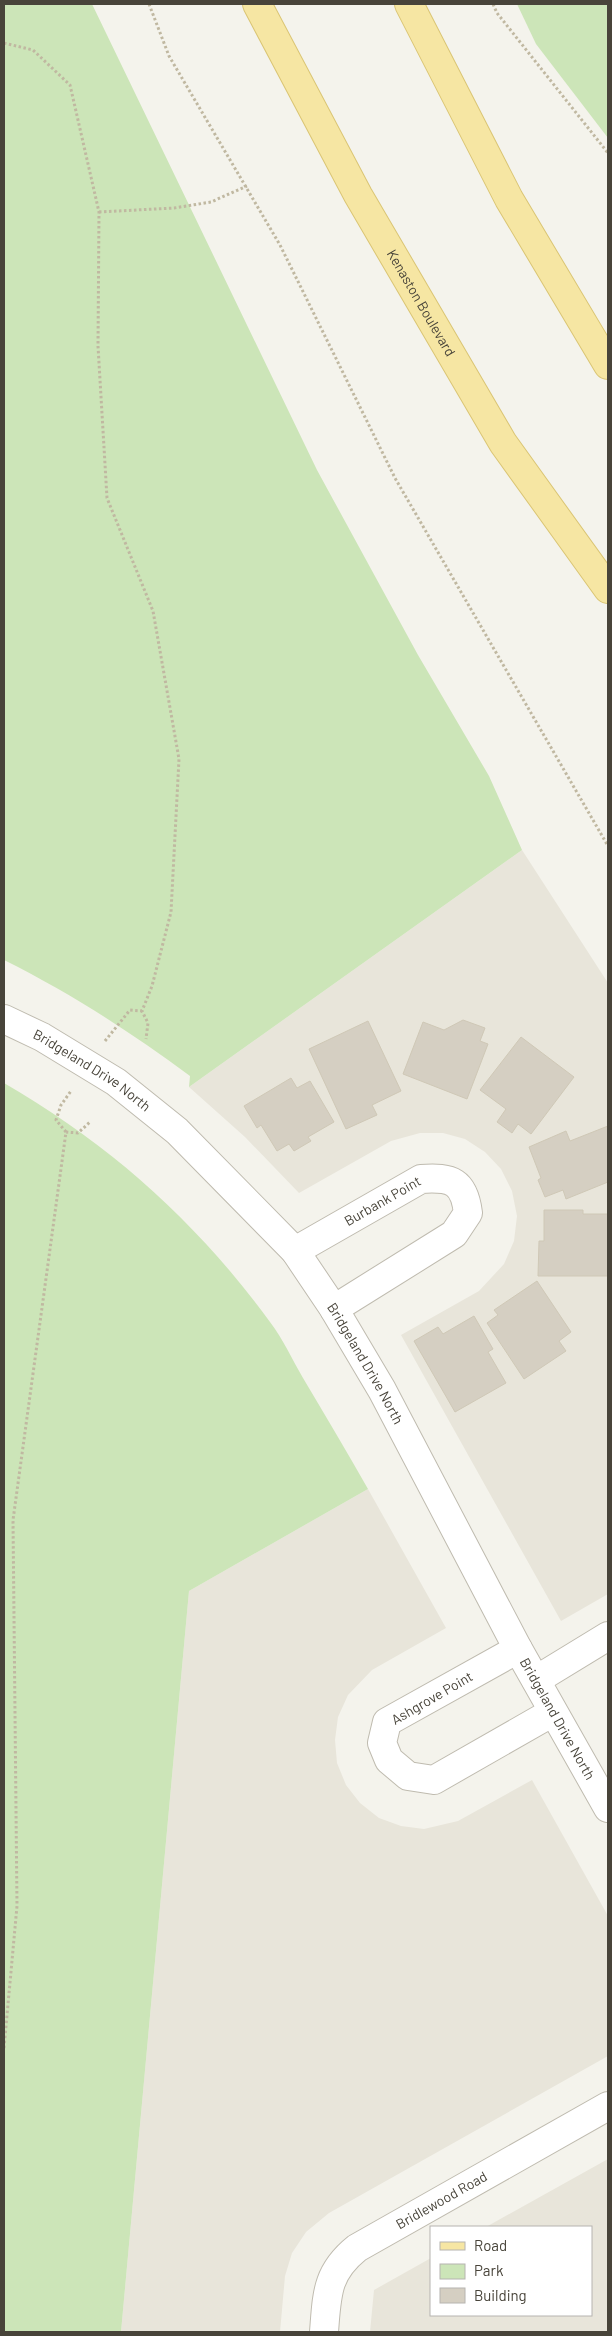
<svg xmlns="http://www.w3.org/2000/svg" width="612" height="2336" font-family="Barlow,sans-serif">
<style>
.residential{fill:#e8e5da}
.green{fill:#cce5b8}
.building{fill:#d5cfc2;stroke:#cfc8b6}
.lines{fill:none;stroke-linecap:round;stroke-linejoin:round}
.minor-casing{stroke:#bfbbaf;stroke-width:30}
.major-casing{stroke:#dac574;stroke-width:30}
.path{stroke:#c0b8a1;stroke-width:3;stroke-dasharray:2.5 2.5;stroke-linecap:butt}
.minor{stroke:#fff;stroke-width:28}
.major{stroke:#f6e6a3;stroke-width:28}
.labels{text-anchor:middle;stroke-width:4.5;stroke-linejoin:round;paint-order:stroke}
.street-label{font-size:14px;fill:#48443a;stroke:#fff}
</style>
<rect width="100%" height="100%" fill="#f4f3ec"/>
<g class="residential">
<polygon points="522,850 608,983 608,1594 561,1621 401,1335 479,1291 504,1264 514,1241 517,1216 512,1191 501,1169 485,1152 465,1139 443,1133 420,1133 391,1141 299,1193 245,1137 189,1087"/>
<polygon points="368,1489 446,1628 372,1670 348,1695 338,1717 335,1740 337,1763 346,1785 360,1803 379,1818 401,1826 424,1829 458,1821 532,1780 608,1916 608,2056 329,2213 306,2232 292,2253 285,2276 280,2332 121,2332 189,1591"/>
<polygon points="608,2159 608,2332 370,2332 374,2290 431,2258 431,2315 591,2315 591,2227 486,2227"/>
</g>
<g class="green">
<path d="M4,4H92L317,470L418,655L489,776L522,850L189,1087L190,1076C129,1031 72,994 4,960Z"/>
<polygon points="517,4 608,4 608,138 536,44"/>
<path d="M4,1083C111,1145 197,1222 270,1322C283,1339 292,1359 303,1378C325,1415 347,1452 368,1489L189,1591L121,2332H4Z"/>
</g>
<g class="building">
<polygon points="463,1020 485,1028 480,1041 488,1044 467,1099 403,1074 423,1022 444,1030"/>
<polygon points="368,1021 401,1091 372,1105 377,1115 346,1129 309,1049"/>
<polygon points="521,1037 574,1077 531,1134 518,1124 512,1133 497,1122 506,1109 480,1090"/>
<polygon points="291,1078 297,1088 310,1081 334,1122 308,1137 311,1141 294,1151 289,1144 277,1151 261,1125 257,1128 244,1106"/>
<polygon points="608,1126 608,1182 566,1199 563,1190 545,1197 538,1180 541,1178 529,1147 566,1131 570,1141"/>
<polygon points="544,1210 583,1210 583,1214 608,1214 608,1276 538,1276 539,1241 544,1241"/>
<polygon points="537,1281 571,1332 559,1341 566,1351 524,1379 487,1323 498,1315 494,1310"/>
<polygon points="474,1316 493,1349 488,1352 506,1383 455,1412 414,1341 438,1327 443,1334"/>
</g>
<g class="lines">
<defs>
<g id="minor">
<path id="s1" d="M4,1019L42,1037L116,1082L177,1131L295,1251L334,1309L382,1390L518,1649L608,1808"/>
<path id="s2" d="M295,1251L421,1179C452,1177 464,1181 468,1213L454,1234L334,1309"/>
<polyline points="518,1649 387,1722 382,1743 389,1760 408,1776 434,1780 553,1712"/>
<polyline points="536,1680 608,1636"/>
<path id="s3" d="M324,2332C327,2295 326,2273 357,2248L608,2106"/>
</g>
<g id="major">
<path id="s4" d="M257,4L358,195L503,443L608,589"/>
<polyline points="409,4 509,199 608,365"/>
</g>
</defs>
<use href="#minor" class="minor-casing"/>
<use href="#major" class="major-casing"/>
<g class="path">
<polyline points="149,4 169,56 280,245 395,478 608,846"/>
<polyline points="493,4 497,13 608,153"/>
<polyline points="4,43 33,50 70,85 99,212 98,346 107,498 153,611 179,759 171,912 152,986 142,1011 148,1023 146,1039"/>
<polyline points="99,212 174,208 211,202 247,186"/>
<polyline points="105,1041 130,1010 142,1011"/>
<polyline points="66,1132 56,1120 61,1105 71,1091"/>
<polyline points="4,2048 17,1906 13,1520 66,1132 78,1133 90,1122"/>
</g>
<use href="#minor" class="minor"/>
<use href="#major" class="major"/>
</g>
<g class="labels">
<g class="street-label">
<text dy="5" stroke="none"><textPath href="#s4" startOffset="341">Kenaston Boulevard</textPath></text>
<text dy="5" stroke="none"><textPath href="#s1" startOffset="102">Bridgeland Drive North</textPath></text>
<text dy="5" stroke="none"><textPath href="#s2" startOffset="101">Burbank Point</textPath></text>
<text dy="5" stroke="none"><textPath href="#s1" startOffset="508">Bridgeland Drive North</textPath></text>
<text transform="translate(432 1698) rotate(-30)" y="5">Ashgrove Point</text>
<text dy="5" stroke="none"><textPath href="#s1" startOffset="912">Bridgeland Drive North</textPath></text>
<text dy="5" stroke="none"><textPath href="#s3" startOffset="191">Bridlewood Road</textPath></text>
</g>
</g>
<rect width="612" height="2336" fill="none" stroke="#48443a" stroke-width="10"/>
<rect x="430" y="2226" width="162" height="90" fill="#ffffff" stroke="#b6b4b0"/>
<rect x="440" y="2242" width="25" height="8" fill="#f6e6a3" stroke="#b6b4b0"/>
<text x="474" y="2251" font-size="15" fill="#48443a">Road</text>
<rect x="440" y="2264" width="25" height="15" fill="#cce5b8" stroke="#b6b4b0"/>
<text x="474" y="2276" font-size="15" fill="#48443a">Park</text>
<rect x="440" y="2288" width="25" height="15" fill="#d5cfc2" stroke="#b6b4b0"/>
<text x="474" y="2301" font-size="15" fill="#48443a">Building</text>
</svg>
